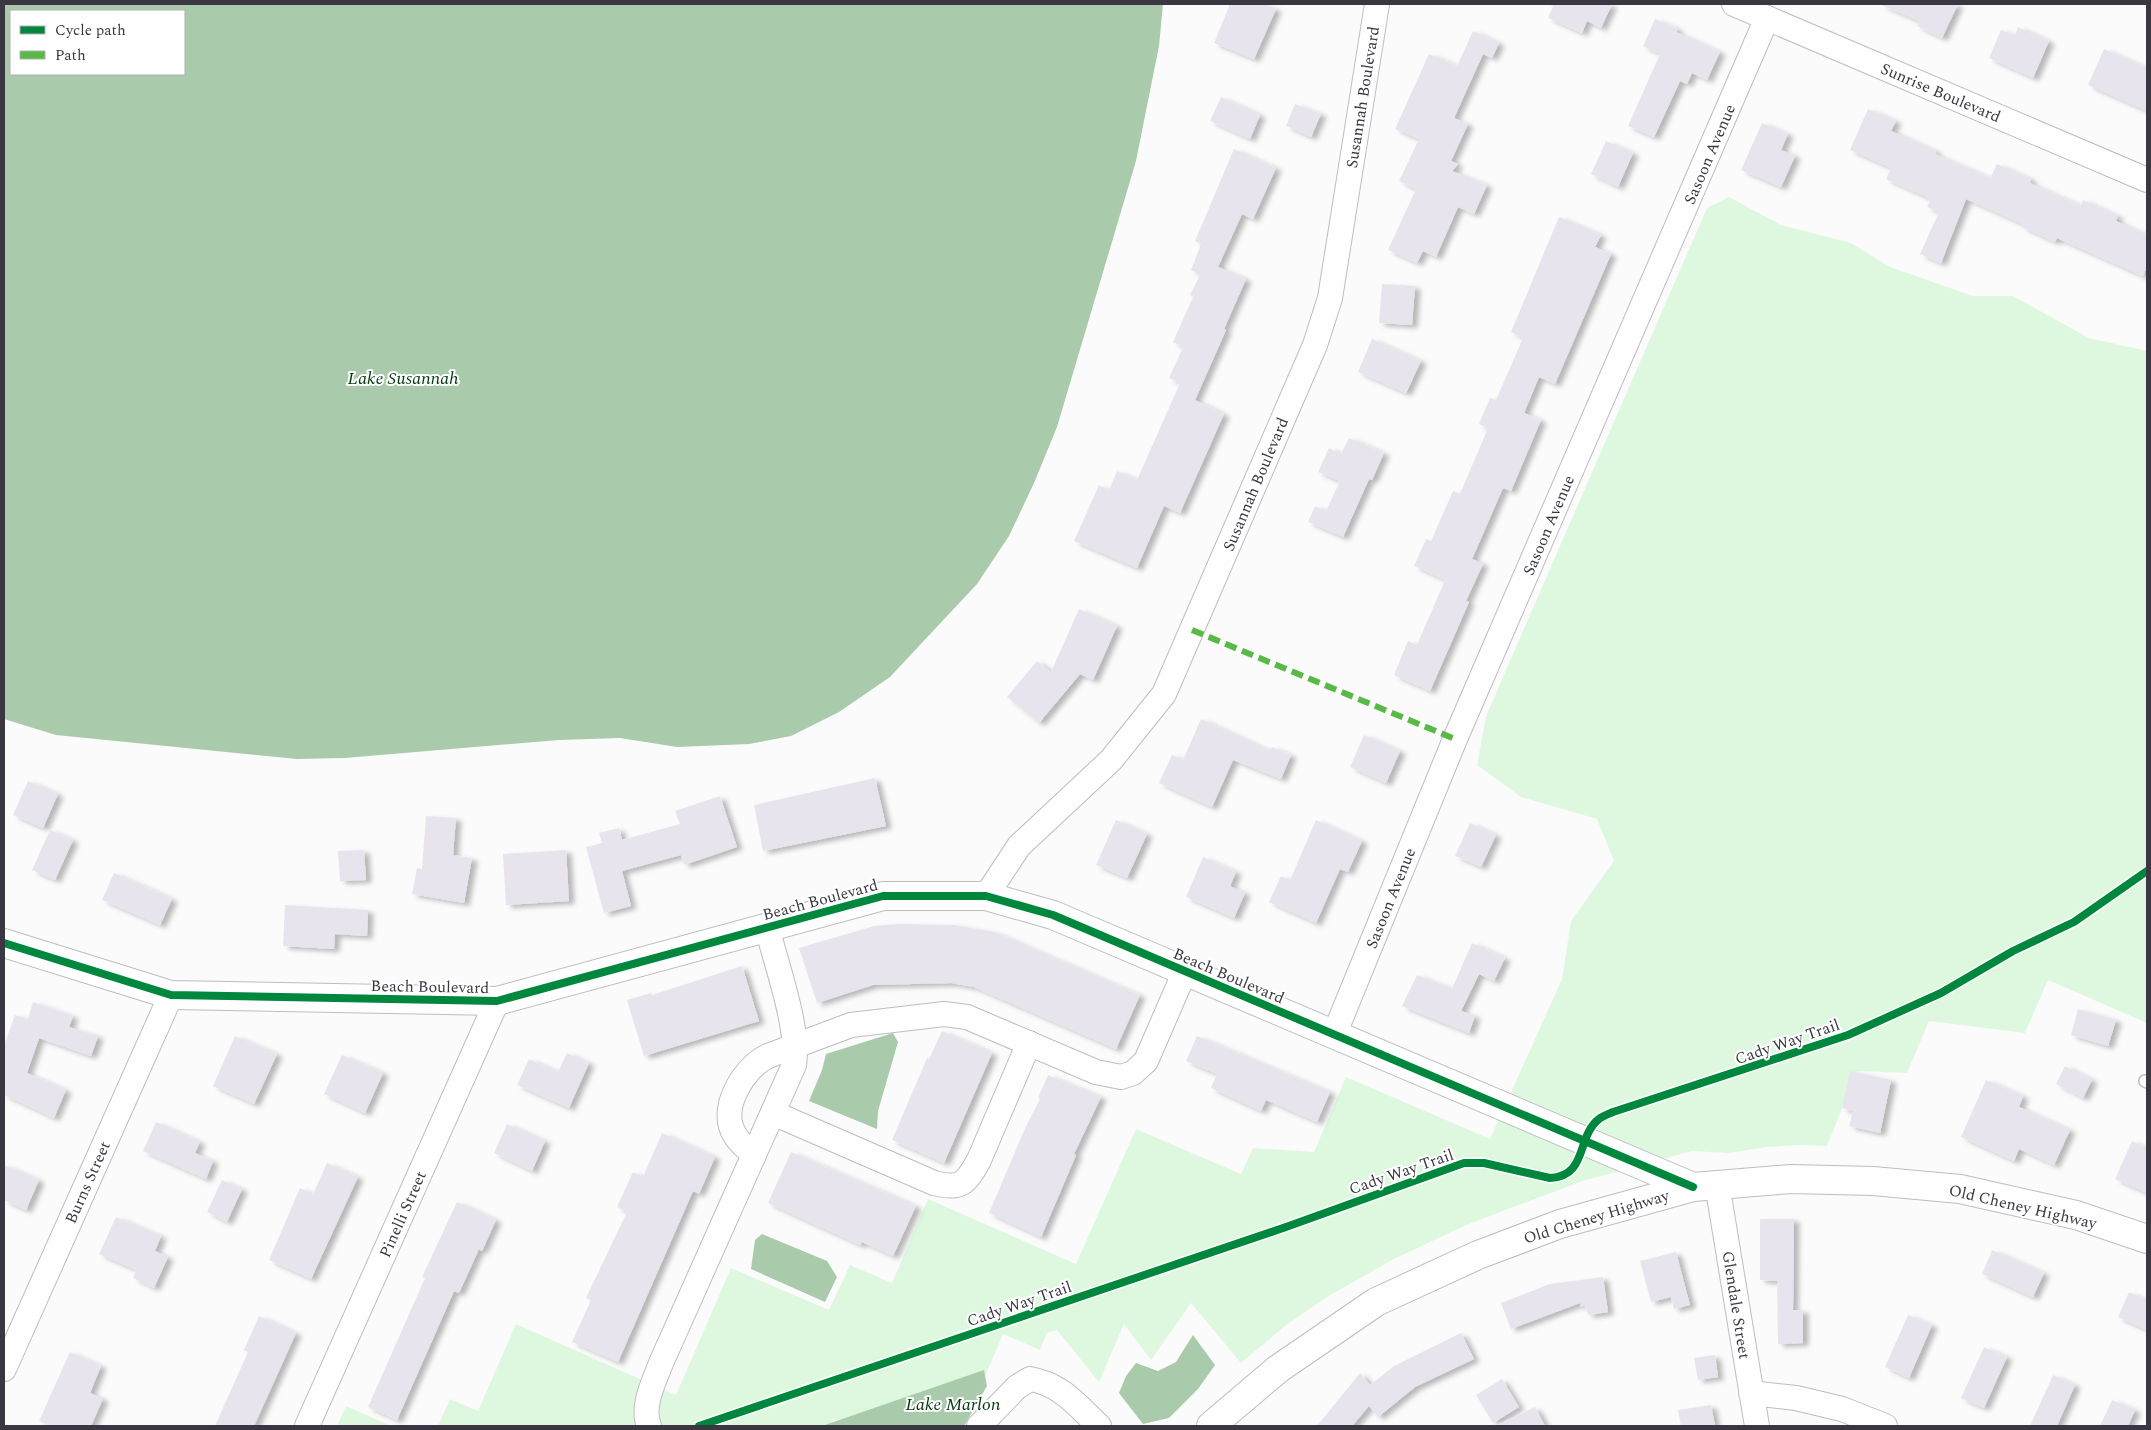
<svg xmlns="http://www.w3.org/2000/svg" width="2151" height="1430" font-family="Spectral,serif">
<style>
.green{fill:#def8e0}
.water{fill:#aacaac;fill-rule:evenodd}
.building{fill:#e8e4ee;filter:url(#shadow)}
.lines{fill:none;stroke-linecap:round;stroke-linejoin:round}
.service-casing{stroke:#bebcc1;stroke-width:14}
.minor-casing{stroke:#bebcc1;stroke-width:26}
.tertiary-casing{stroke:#bebcc1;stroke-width:30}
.service{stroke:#fefefe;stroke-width:11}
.minor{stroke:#fefefe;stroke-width:24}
.tertiary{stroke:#fefefe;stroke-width:28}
.quiet{stroke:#58b947;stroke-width:6;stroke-dasharray:12 6;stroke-linecap:butt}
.cycleway-casing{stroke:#fff;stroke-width:11}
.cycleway{stroke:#00873e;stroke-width:8}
.labels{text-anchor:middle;stroke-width:4;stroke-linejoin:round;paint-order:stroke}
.street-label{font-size:16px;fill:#3b3742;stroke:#fff}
.water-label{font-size:18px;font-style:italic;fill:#03380e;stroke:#fff}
</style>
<defs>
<filter id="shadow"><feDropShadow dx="5.5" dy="3" stdDeviation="2.5" flood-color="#0004"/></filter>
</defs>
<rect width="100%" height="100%" fill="#fbfbfb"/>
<g class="green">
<polygon points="1729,197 1781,225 1851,243 1890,267 1973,296 2013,296 2089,338 2147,351 2147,1023 2048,980 2025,1033 1929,1021 1907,1073 1857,1071 1827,1146 1800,1145 1767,1147 1728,1153 1692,1151 1583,1181 1521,1204 1464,1226 1392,1260 1327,1297 1285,1326 1241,1363 1191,1303 1151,1360 1124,1324 1099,1382 1057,1330 1047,1333 1040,1350 1003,1334 964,1426 856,1426 834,1419 830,1426 438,1426 450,1399 478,1411 516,1324 676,1395 731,1268 829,1310 850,1265 892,1283 928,1199 1076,1264 1136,1129 1241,1174 1253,1148 1314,1152 1346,1077 1490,1139 1562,979 1571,921 1614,861 1597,819 1521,797 1477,765 1486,716 1707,208"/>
<polygon points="346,1406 392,1426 337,1426"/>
</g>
<g class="water">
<path d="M4,4H1163L1159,46L1136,161L1057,427L1034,483L1009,536L977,584L890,677L839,712L791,736L749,744L677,747L620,738L559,740L345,758L297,759L56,735L4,719ZM11,11H184V74H11Z"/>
<polygon points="893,1033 898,1042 878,1111 877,1129 809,1101 822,1070 826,1054"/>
<polygon points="762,1234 827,1261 837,1277 825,1302 751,1269 755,1240"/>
<polygon points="1193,1335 1215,1365 1198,1389 1169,1418 1143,1424 1119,1393 1126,1376 1136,1363 1158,1371 1176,1362"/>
<polygon points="984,1370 987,1386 964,1426 822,1426"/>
</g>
<g class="building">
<polygon points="1230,4 1263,4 1276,9 1254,59 1214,43"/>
<polygon points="1547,4 1612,4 1601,28 1587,21 1582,33 1548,18 1553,6"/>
<polygon points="1879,4 1958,4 1942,38 1917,26 1919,21"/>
<polygon points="1655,19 1678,29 1676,32 1720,52 1707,80 1692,73 1687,84 1680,81 1654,137 1628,126 1660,54 1643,46"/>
<polygon points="2018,27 2049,41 2033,78 1989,58 2001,30 2015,35"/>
<polygon points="1473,31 1499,43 1492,58 1483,54 1454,118 1468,124 1451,161 1458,164 1452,171 1487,185 1474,214 1458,207 1436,257 1423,251 1417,263 1388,250 1416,189 1399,181 1419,139 1395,129 1429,54 1457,66"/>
<polygon points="2104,49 2147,68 2147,111 2088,85"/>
<polygon points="1221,97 1260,115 1250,139 1210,121"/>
<polygon points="1295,104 1321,114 1311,137 1286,126"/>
<polygon points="1868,109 1896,121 1891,131 1936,151 1935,154 1990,178 1997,164 2031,179 2030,183 2081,206 2083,200 2118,216 2116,221 2147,235 2147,266 2143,276 2057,238 2055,242 2022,227 2023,224 1966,199 1941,263 1920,254 1939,212 1927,207 1931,199 1886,179 1891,168 1850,150"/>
<polygon points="1762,123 1788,134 1781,150 1795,156 1781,187 1741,170"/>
<polygon points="1606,141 1633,153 1618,187 1591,174"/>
<polygon points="1234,149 1276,168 1253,219 1242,214 1218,267 1246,279 1224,329 1226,330 1195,400 1224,414 1180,513 1164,506 1137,568 1074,541 1099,485 1109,490 1117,471 1137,480 1180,383 1169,378 1183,347 1173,342 1193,297 1190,295 1200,275 1191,270 1201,244 1195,241"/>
<polygon points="1559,217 1601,235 1595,247 1611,254 1555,384 1539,377 1524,413 1541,420 1511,491 1503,488 1472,559 1483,564 1466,601 1469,602 1430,691 1394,675 1408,641 1417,645 1445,580 1414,566 1426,539 1431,541 1453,491 1460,494 1488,428 1479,424 1490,398 1496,400 1523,338 1511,332"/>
<polygon points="1382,284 1415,286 1412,325 1379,323"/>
<polygon points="1372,339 1421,361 1406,393 1358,372"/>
<polygon points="1349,438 1384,453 1372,480 1369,479 1343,537 1308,522 1315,506 1326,511 1340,481 1318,472 1329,448 1341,454"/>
<polygon points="1079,609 1117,626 1093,680 1080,674 1039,723 1007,697 1037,661 1051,672"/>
<polygon points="1201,719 1270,751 1272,747 1291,755 1281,779 1233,760 1212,807 1159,783 1172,755 1183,760"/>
<polygon points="1364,735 1400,751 1386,783 1350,767"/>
<polygon points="875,778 886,826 763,851 754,805"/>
<polygon points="28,781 58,794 43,828 13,815"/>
<polygon points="720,796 737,847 684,865 681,855 622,871 631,906 604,913 586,847 602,843 599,833 619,828 622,840 680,824 675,811"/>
<polygon points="426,816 456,818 453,855 472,858 464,903 412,894 417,868 422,869"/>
<polygon points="1116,820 1147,834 1127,878 1096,865"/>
<polygon points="1316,820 1362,841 1348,872 1340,869 1316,923 1269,902 1281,876 1290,880"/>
<polygon points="1470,823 1496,835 1481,867 1455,856"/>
<polygon points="50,830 73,840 55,880 32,870"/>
<polygon points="364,850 366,880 340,881 338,851"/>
<polygon points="566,850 569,901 506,905 503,854"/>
<polygon points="1203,857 1236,872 1230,886 1245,893 1234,918 1186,897"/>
<polygon points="114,873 172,899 160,925 102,900"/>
<polygon points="285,905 368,910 367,936 335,934 334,949 283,946"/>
<polygon points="898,924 955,925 994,932 1140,995 1116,1049 974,987 951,983 873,985 817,1003 799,948 874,926"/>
<polygon points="1472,943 1505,958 1494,981 1479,974 1461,1011 1475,1016 1469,1033 1402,1006 1417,975 1452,989"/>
<polygon points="742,966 759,1021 644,1056 627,1000 651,993 652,995"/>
<polygon points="33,1002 73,1016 69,1027 98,1036 91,1056 39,1038 27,1073 66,1090 54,1118 4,1095 4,1045 15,1015 28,1019"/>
<polygon points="2078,1009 2116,1020 2108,1046 2071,1035"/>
<polygon points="942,1031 992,1053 944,1163 892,1140 927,1058 929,1059"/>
<polygon points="235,1036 277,1054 254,1104 213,1086"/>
<polygon points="1197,1036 1330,1092 1317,1122 1266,1100 1261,1111 1211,1088 1217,1074 1186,1061"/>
<polygon points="567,1053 589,1063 569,1108 517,1085 529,1059 558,1072"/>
<polygon points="342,1055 383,1073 365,1113 324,1094"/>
<polygon points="2065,1066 2092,1080 2083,1098 2056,1084"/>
<polygon points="1850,1071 1891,1080 1880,1133 1849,1126 1853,1111 1842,1108"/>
<polygon points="1048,1075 1101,1097 1074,1154 1076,1155 1041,1237 989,1213 1026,1126 1040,1099 1038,1098"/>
<polygon points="1986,1080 2023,1096 2019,1107 2070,1130 2054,1165 2019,1149 2014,1161 1961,1137"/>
<polygon points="156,1122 200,1142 195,1153 213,1161 206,1179 143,1151"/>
<polygon points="507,1124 545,1141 532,1171 494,1153"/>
<polygon points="662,1133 715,1157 699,1194 693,1191 618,1362 572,1342 591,1300 586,1298 627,1212 617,1207 633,1172 643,1177"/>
<polygon points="2132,1141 2147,1148 2147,1193 2115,1179"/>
<polygon points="791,1152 916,1206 893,1256 862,1242 860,1245 768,1203"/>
<polygon points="327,1163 358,1177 311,1279 269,1260 300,1188 313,1194"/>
<polygon points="4,1165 39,1180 26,1210 4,1200"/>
<polygon points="222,1180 242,1189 227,1222 207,1212"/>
<polygon points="457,1202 496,1220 482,1251 479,1249 459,1293 454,1291 397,1420 368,1407 425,1278 422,1277"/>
<polygon points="116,1217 161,1236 155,1251 168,1257 154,1288 133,1278 136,1270 99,1254"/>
<polygon points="1760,1219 1794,1219 1793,1310 1803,1310 1803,1343 1778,1344 1777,1281 1760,1280"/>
<polygon points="1992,1250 2044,1273 2033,1297 1982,1274"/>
<polygon points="1676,1252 1690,1305 1674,1309 1671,1297 1651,1302 1640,1261"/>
<polygon points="1603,1277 1608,1312 1589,1315 1584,1305 1581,1307 1580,1303 1511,1329 1501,1303 1550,1284"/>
<polygon points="2129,1292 2147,1300 2147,1330 2118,1317"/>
<polygon points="1908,1315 1932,1325 1909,1378 1885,1367"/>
<polygon points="259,1316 296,1333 254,1426 215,1426 248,1352 244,1350"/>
<polygon points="1461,1333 1474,1359 1415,1387 1378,1417 1369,1406 1352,1426 1317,1426 1360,1373 1370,1385 1394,1366"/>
<polygon points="1984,1347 2007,1357 1984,1408 1961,1398"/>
<polygon points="70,1352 101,1366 90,1393 103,1399 91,1426 51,1426 39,1421"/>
<polygon points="1715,1355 1718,1377 1698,1380 1694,1358"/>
<polygon points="2053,1375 2075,1385 2057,1426 2030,1426"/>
<polygon points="1502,1379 1519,1407 1493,1423 1476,1395"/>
<polygon points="2112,1400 2135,1410 2128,1426 2100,1426"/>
<polygon points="1711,1405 1715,1426 1681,1426 1678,1410"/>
<polygon points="1535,1407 1545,1426 1495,1426"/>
</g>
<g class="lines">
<defs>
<polyline id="service" points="2145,1081 2147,1082"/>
<g id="minor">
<polyline points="1734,4 2147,180"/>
<polyline points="986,896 1019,846 1111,760 1164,694 1315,345 1330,298 1377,4"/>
<polyline points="1334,1035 1455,739 1767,18"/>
<path d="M773,1113L934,1183C962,1190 966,1183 979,1160L1029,1043"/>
<path d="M754,1155C748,1149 739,1143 735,1135C718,1109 744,1067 768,1056L851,1025L944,1014L967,1017L1096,1072L1121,1077L1133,1073L1146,1061L1185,971"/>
<polyline points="1717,1184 1757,1426"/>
<polyline points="4,1369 171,995"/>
<polyline points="1751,1393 1796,1398 1842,1409 1885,1426"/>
<polyline points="307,1426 497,1001"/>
<path d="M649,1426C641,1406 654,1382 661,1363L794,1065C800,1029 776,964 767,927"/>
<path d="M979,1426L1017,1387L1030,1379C1061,1384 1078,1406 1099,1426"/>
</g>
<g id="tertiary">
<polyline points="4,943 171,995 497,1001 883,896 986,896 1053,915 1693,1187"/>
<polyline points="1211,1426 1278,1369 1376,1302 1478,1255 1560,1224 1693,1187 1791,1179 1873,1181 1960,1189 2076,1215 2147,1239"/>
</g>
</defs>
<use href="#service" class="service-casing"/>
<use href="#minor" class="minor-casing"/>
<use href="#tertiary" class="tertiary-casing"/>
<use href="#service" class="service"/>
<use href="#minor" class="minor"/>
<use href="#tertiary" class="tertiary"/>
<polyline class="quiet" points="1192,630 1455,739"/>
<defs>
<g id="cycleway">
<polyline points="4,943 171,995 497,1001 883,896 986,896 1053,915 1693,1187"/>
<path d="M699,1426L1286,1227L1464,1163H1484L1550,1178C1588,1176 1576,1137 1599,1119C1602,1116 1608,1114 1613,1112L1848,1035L1941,993L2013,951L2074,922L2147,871"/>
</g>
</defs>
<use href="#cycleway" class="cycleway-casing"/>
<use href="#cycleway" class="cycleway"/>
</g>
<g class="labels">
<g class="street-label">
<text transform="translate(1941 92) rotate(23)" y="6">Sunrise Boulevard</text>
<text transform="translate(1362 97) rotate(-81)" y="6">Susannah Boulevard</text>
<text transform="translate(1709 154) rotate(-67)" y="6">Sasoon Avenue</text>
<text transform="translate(1255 484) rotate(-67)" y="6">Susannah Boulevard</text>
<text transform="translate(1548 525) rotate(-67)" y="6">Sasoon Avenue</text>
<text transform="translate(1390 898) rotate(-68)" y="6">Sasoon Avenue</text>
<text transform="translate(820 899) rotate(-15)" y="6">Beach Boulevard</text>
<text transform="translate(1229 975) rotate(23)" y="6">Beach Boulevard</text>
<text transform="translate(430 986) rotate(1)" y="6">Beach Boulevard</text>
<text transform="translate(1787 1041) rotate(-19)" y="6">Cady Way Trail</text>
<text transform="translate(1401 1171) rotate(-19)" y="6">Cady Way Trail</text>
<text transform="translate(87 1182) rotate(-66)" y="6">Burns Street</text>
<text transform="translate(2023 1206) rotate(13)" y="6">Old Cheney Highway</text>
<text transform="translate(402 1214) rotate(-66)" y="6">Pinelli Street</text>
<text transform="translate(1596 1216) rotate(-17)" y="6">Old Cheney Highway</text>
<text transform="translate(1019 1303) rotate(-19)" y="6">Cady Way Trail</text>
<text transform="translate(1737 1305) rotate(81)" y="6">Glendale Street</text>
</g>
<g class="water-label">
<text x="403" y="384">Lake Susannah</text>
<text x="953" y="1410">Lake Marlon</text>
</g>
</g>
<rect width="2151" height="1430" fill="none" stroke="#3b3742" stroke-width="10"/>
<rect x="10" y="10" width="175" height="65" fill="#ffffff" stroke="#b1afb3"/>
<rect x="20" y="26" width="25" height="8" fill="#00873e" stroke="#b1afb3"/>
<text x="55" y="35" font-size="15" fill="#3b3742">Cycle path</text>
<rect x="20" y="51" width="25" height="8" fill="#58b947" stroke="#b1afb3"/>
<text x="55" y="60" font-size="15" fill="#3b3742">Path</text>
</svg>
